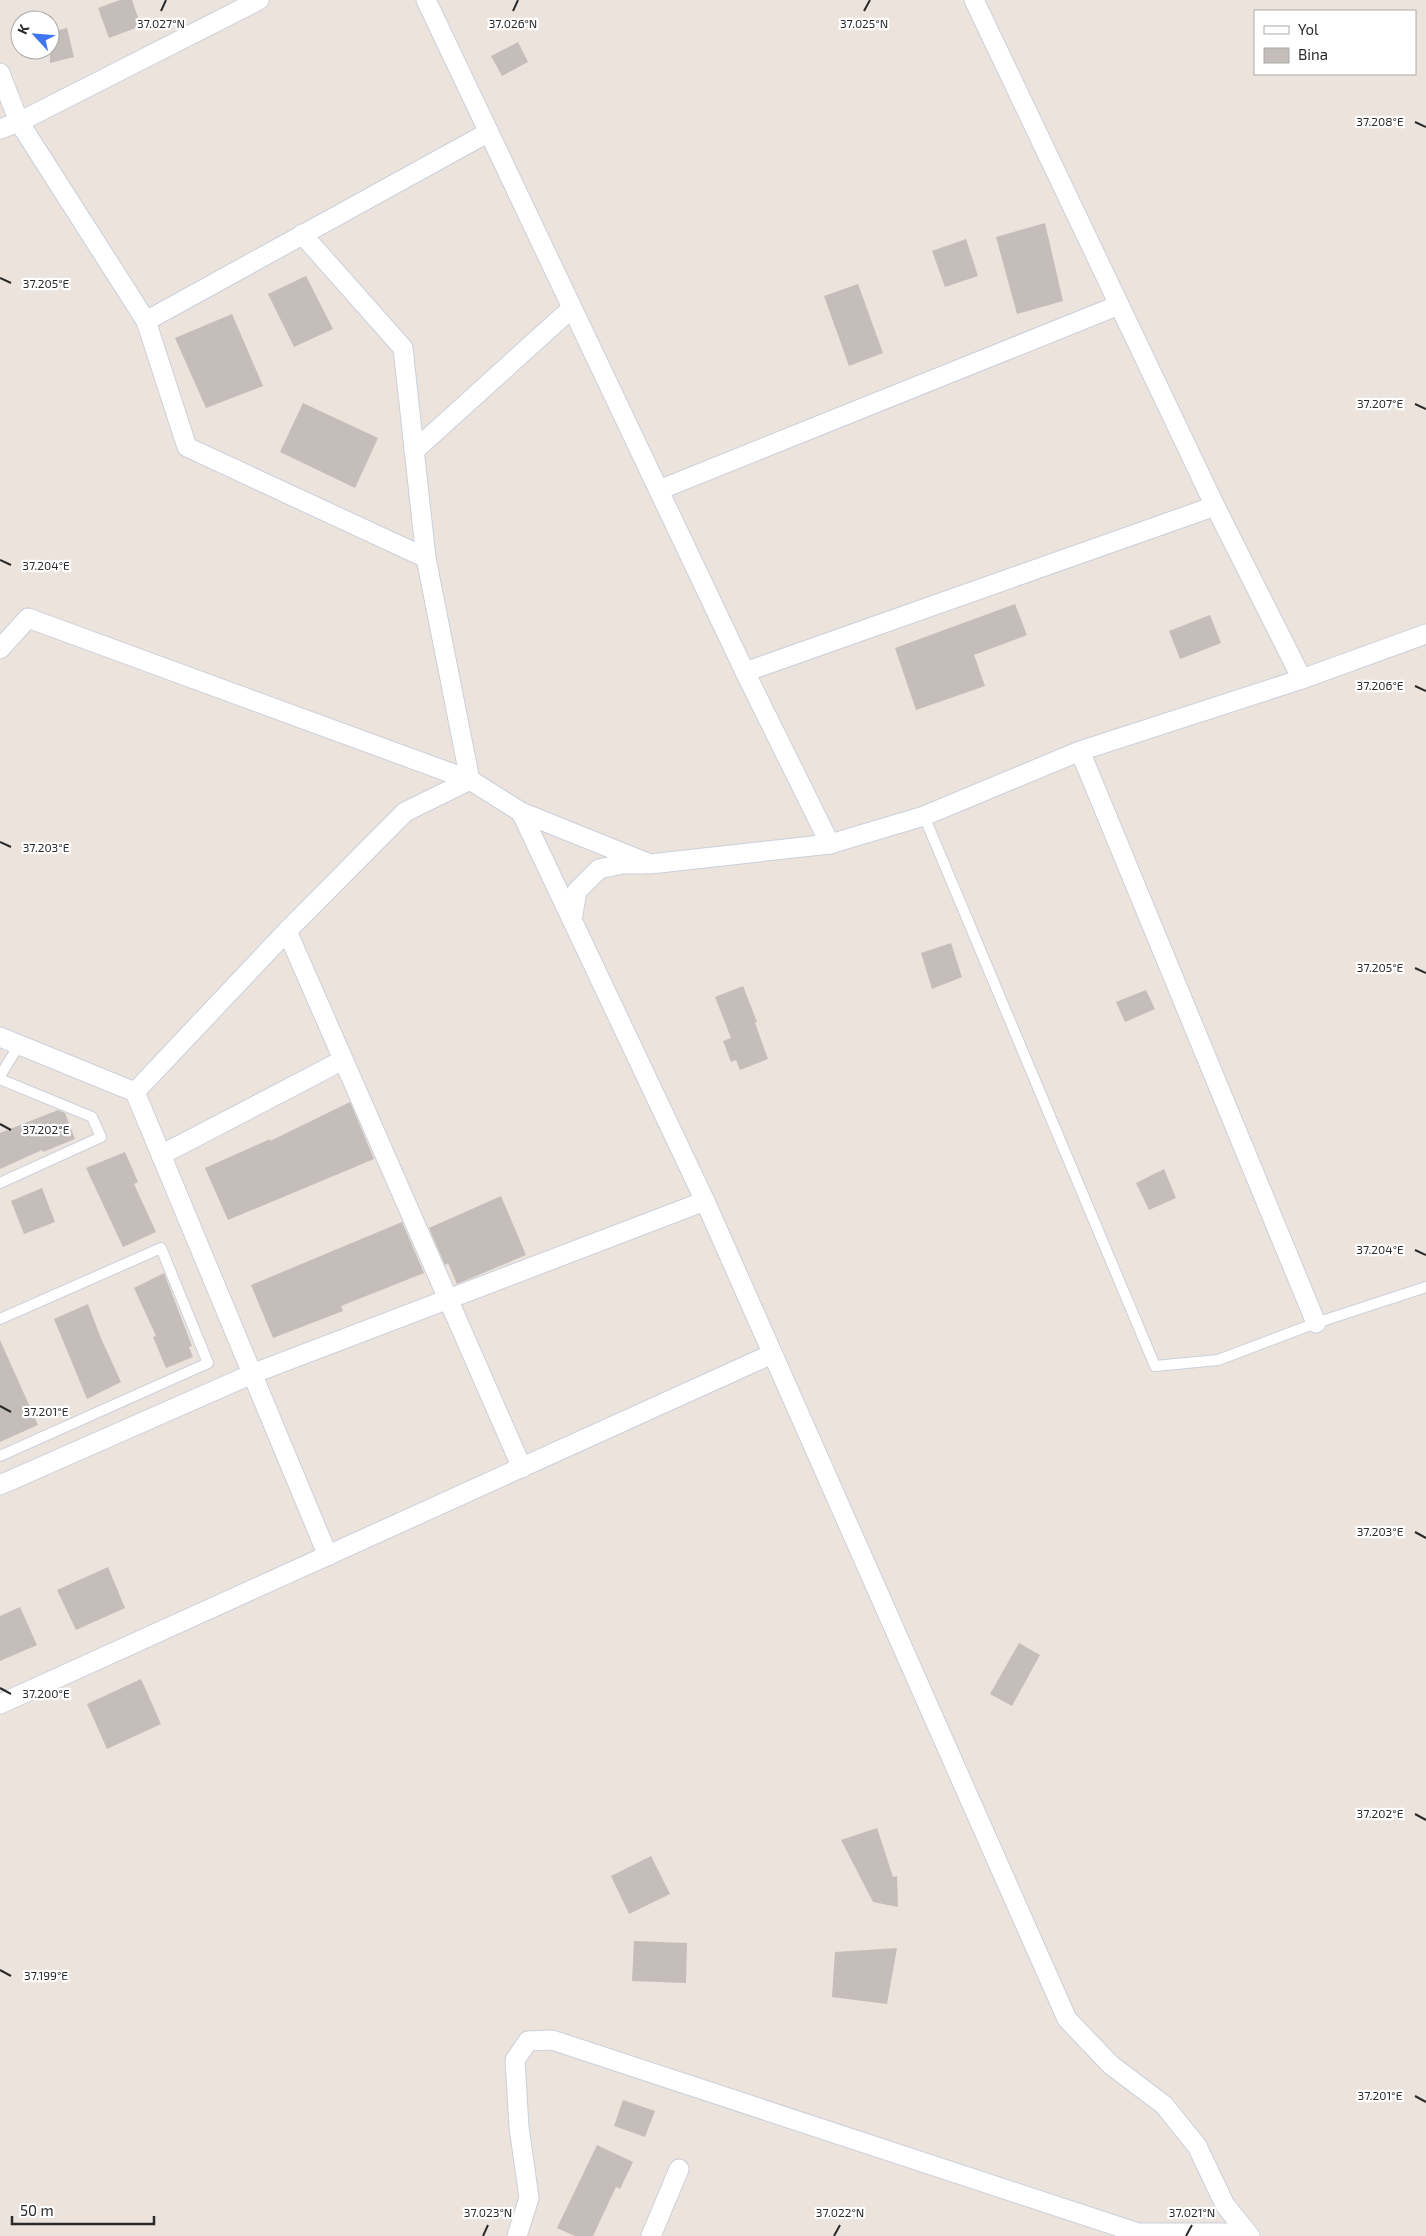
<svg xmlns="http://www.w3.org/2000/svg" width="1426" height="2236" font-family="'Exo 2',sans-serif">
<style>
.building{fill:#c4bdb9}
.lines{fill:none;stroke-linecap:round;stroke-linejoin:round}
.lane-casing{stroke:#cad0db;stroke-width:12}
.street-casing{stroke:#cad0db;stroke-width:21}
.lane{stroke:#fff;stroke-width:10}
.street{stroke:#fff;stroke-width:19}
.ticks{fill:none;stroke:#2a2a2a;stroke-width:2}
.ticks-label{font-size:12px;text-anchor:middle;fill:#2a2a2a;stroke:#fff;stroke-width:4.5;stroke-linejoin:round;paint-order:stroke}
</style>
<rect width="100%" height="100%" fill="#ece3dc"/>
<g class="building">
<polygon points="120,0 132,0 141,26 109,38 98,8"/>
<polygon points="67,28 74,57 50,63 50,32"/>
<polygon points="518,42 528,62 502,76 491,56"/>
<polygon points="1045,223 1063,301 1017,314 996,237"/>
<polygon points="966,239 978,276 945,287 932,251"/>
<polygon points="306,276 333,329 294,347 268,294"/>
<polygon points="858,284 883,353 849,366 824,296"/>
<polygon points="232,314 263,386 206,408 175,338"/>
<polygon points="303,403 378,438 355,488 280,452"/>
<polygon points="1015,604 1027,635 974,655 985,686 916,710 895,648"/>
<polygon points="1210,615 1221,643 1180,659 1169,631"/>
<polygon points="951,943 962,977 932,989 921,953"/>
<polygon points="743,986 757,1022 755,1023 768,1059 740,1070 736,1060 731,1062 723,1041 731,1038 715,997"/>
<polygon points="1146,990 1155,1009 1125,1022 1116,1002"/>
<polygon points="350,1102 374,1159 228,1220 205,1168 270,1139 270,1141"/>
<polygon points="58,1110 65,1113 75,1139 43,1152 42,1150 0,1169 0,1133"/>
<polygon points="125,1152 138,1182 134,1184 156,1232 123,1247 86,1168"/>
<polygon points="1164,1169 1176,1198 1149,1210 1136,1183"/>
<polygon points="42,1188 55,1222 24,1234 11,1201"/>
<polygon points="501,1196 526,1255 457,1284 448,1263 445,1265 429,1228"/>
<polygon points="402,1222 424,1273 341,1306 343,1311 273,1338 251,1285"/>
<polygon points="164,1273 192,1346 189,1347 193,1357 166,1368 153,1337 156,1336 134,1288"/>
<polygon points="88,1304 100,1336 121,1382 87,1399 54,1319"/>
<polygon points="0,1340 38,1425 0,1442"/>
<polygon points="108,1567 125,1608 76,1630 57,1590"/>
<polygon points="20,1607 37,1645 0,1661 0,1616"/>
<polygon points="1019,1643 1040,1655 1012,1706 990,1694"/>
<polygon points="141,1679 161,1724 107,1749 87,1704"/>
<polygon points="877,1828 893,1877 897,1876 898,1907 873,1902 841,1840"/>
<polygon points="651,1856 670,1894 629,1914 611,1876"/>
<polygon points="634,1941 687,1943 686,1983 632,1981"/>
<polygon points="897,1948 887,2004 832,1997 835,1952"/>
<polygon points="623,2100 655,2111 645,2137 614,2126"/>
<polygon points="597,2145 633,2162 620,2189 616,2187 593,2236 575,2236 557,2228"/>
</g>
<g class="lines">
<defs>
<g id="lane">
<polyline points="924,816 1155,1366 1218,1360 1316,1323 1426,1287"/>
<polyline points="0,1076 19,1045"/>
<polyline points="0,1079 92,1117 101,1137 0,1183"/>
<polyline points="0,1319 161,1248 208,1363 0,1456"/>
</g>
<g id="street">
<polyline points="426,0 745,672 830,844"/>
<polyline points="974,0 1215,506 1302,679"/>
<polyline points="0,73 19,122 146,321 187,447 426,558"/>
<polyline points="0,129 19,122 259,0"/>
<polyline points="302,234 403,348 426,558 470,780 521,812 650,864 830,844 924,816 1080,751 1302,679 1426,634"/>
<polyline points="146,321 489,132"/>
<polyline points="414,451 572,308"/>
<polyline points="659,490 1119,305"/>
<polyline points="0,649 28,618 470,780"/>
<polyline points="745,672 1215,506"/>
<polyline points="1080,751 1316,1323"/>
<polyline points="521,812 705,1201 1067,2019 1111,2065 1164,2105 1197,2146 1225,2205 1250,2236"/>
<polyline points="572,920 577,891 599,869 622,864 644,864"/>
<polyline points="287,931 522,1468"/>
<polyline points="0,1037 135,1092 328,1556"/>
<polyline points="135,1092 287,931 405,812 470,780"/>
<polyline points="161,1155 343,1060"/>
<polyline points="0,1485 252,1374 705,1201"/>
<polyline points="0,1704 772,1354"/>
<polyline points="517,2236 529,2198 519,2127 515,2060 528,2041 552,2040 1138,2233 1247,2233"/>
<polyline points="651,2236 679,2169"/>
</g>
</defs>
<use href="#lane" class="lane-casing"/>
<use href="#street" class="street-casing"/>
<use href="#lane" class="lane"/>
<use href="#street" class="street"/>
</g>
<path class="ticks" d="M161,11L166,0M513,11L518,0M864,11L870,0M1415,122L1426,127M0,278L11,283M1415,404L1426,409M0,560L11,565M1415,686L1426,691M0,842L11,847M1415,968L1426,973M0,1124L11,1130M1415,1250L1426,1255M0,1406L11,1412M1415,1532L1426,1538M0,1688L11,1694M1415,1814L1426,1820M0,1970L11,1976M1415,2096L1426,2102M483,2236L488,2225M834,2236L840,2225M1186,2236L1192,2225"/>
<g class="ticks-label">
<text x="161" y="28">37.027°N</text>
<text x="513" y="28">37.026°N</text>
<text x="864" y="28">37.025°N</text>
<text x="1380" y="126">37.208°E</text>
<text x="46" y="288">37.205°E</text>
<text x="1380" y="408">37.207°E</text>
<text x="46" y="570">37.204°E</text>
<text x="1380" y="690">37.206°E</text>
<text x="46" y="852">37.203°E</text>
<text x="1380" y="972">37.205°E</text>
<text x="46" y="1134">37.202°E</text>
<text x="1380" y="1254">37.204°E</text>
<text x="46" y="1416">37.201°E</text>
<text x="1380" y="1536">37.203°E</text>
<text x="46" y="1698">37.200°E</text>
<text x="1380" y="1818">37.202°E</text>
<text x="46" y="1980">37.199°E</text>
<text x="1380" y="2100">37.201°E</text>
<text x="488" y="2217">37.023°N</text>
<text x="840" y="2217">37.022°N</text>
<text x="1192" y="2217">37.021°N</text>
</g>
<rect x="1254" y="10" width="162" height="65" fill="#ffffff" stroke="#aaaaaa"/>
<rect x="1264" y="26" width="25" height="8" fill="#ffffff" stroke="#aaaaaa"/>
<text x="1298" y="35" font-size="15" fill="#2a2a2a">Yol</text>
<rect x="1264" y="48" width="25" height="15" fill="#c4bdb9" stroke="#aaaaaa"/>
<text x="1298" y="60" font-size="15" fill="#2a2a2a">Bina</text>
<g transform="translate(35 35) rotate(296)"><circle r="24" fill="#ffffff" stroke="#aaaaaa"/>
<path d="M0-4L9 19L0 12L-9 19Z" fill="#4076f4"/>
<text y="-8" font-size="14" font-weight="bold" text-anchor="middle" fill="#2a2a2a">K</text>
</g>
<path d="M12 2216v8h142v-8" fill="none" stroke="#2a2a2a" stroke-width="2.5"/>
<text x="20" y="2216" font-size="15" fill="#2a2a2a" stroke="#ffffff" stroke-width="4" paint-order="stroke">50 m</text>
</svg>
